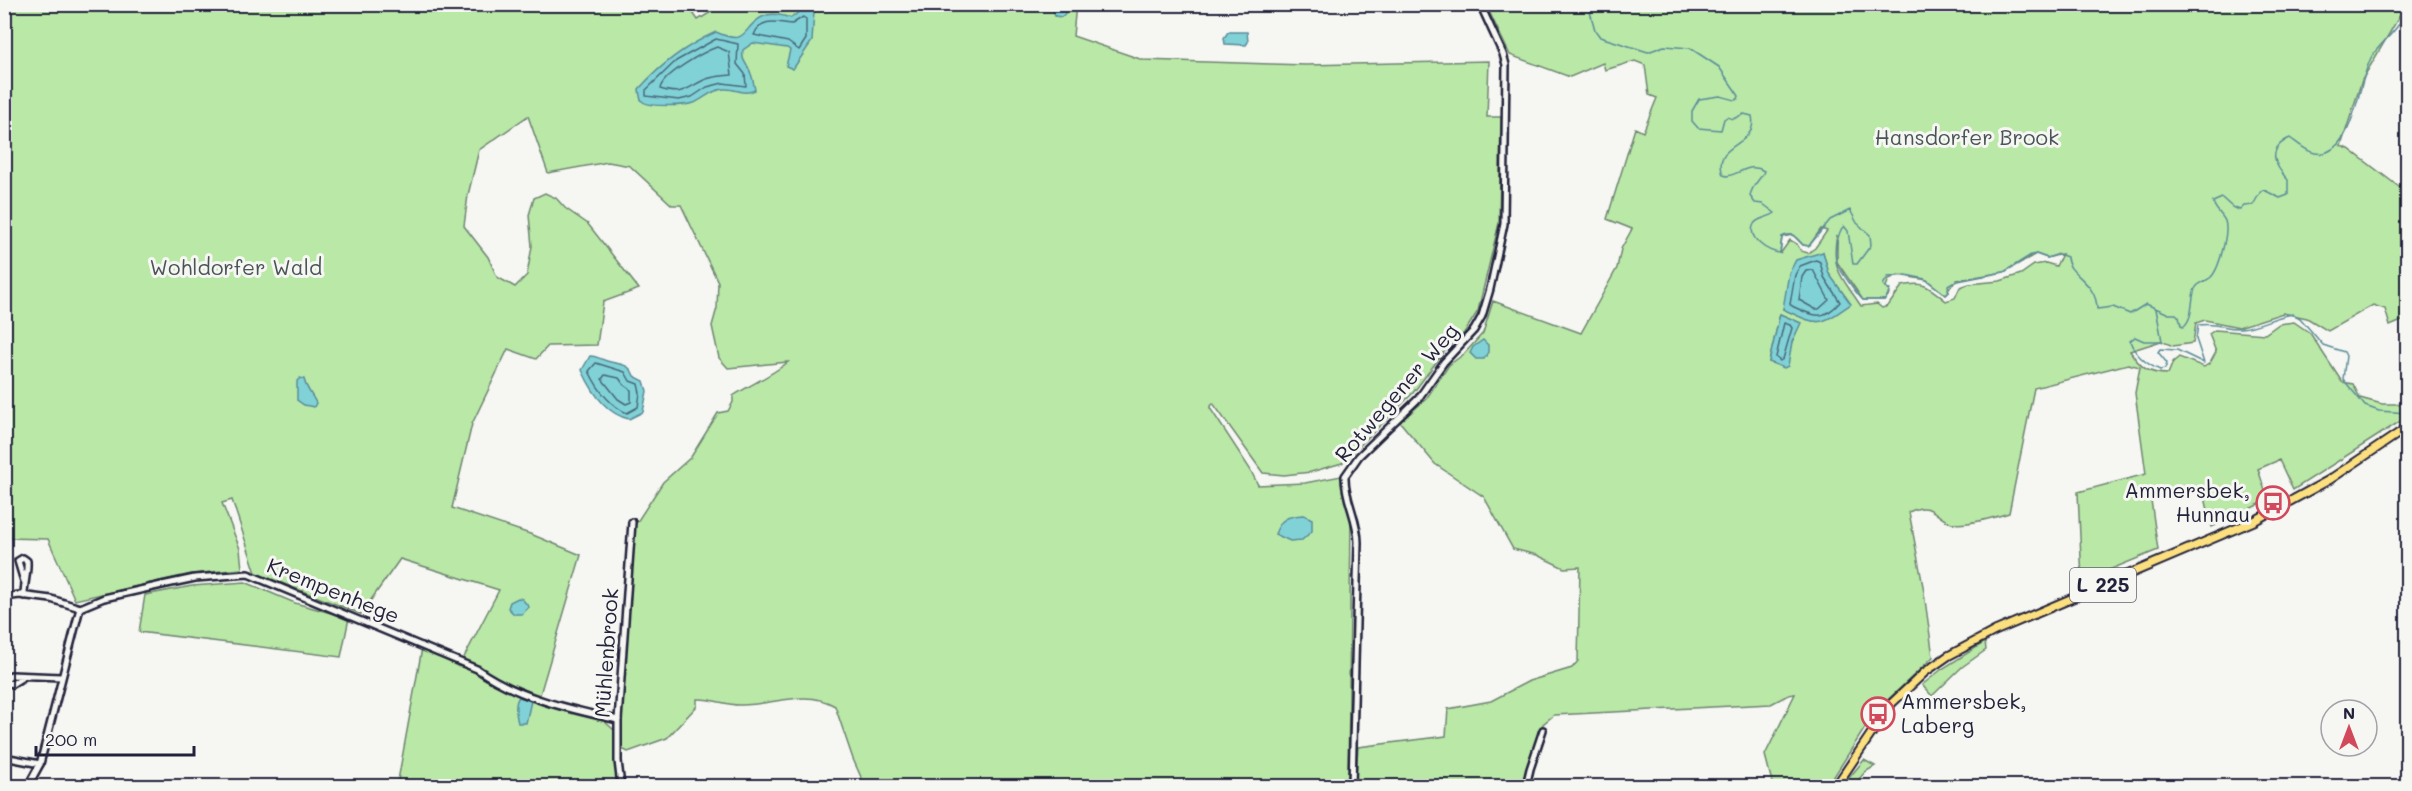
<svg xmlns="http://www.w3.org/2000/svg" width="2412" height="791" font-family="Mali,sans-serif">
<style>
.green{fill:#b9e8a7;stroke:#6e8571;stroke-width:1.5;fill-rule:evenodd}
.water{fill:#80d2d7;stroke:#5a8c99;stroke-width:1.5}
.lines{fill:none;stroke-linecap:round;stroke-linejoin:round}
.shore{stroke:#486879;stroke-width:1.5}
.stream{stroke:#5a8c99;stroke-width:1.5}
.minor-casing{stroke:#22223b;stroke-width:10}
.major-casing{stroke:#22223b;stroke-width:11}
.minor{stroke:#f6f6f2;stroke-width:5}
.major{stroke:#fce080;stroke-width:7}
.labels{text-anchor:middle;stroke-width:6;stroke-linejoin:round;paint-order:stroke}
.shield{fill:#f6f6f2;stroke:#626272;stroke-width:1.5}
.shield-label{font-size:20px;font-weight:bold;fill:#22223b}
.park-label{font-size:21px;fill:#485456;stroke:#f6f6f2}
.street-label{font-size:21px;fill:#22223b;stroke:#f6f6f2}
.poi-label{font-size:21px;fill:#22223b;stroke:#f6f6f2;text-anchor:end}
</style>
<rect width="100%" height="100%" fill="#f6f6f2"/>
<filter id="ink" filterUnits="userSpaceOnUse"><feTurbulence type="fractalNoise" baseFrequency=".0167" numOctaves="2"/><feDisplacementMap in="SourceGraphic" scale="12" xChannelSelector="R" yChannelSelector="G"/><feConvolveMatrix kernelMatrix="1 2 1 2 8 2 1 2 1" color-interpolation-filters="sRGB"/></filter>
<g filter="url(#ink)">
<g class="green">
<path d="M687,4L698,20L724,4H1076L1073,36L1143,60L1306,65L1489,61L1487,117H1501L1499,223L1478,311L1464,333L1446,349L1413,393L1342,463L1311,472L1284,475L1263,473L1213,403L1210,408L1250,469L1258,485L1305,483L1341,476L1351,515L1348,786H865L853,759L835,706C805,688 771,706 739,705C725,705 711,698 697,699V706L667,738L628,752L620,748L616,739L635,525L663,482L691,457L718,413L728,411L733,402V396C751,384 771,376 788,362L728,368L719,358L712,326L717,308L718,282L681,205H672L630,166L608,162L548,173L528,116L479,150L468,195L464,226L488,257L497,277L515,287L527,275L532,246L529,215L534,198L545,193L556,198L565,208L588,224L639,289L603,302L597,345L548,346L536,359L508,349L472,424L452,508L533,535L581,555L538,701L552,707L601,718L615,731L614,758L618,786H397L422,648L459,667L499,590L400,559L361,614L256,573L232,500L222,503L240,549L242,569L191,574L75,600L48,539L5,538V5Z"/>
<path d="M1486,5H2406L2362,80L2341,146L2349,149L2407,193V325L2404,320L2390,326L2385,309L2373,305L2328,331L2307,318L2283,313L2239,327L2205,320L2196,323L2193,343L2173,346L2161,341L2130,351C2140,367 2148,374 2168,374L2173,362L2179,357L2204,367L2210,363L2216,352L2209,334L2215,330L2265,334L2279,324L2294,322L2310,333L2342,382L2353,384L2360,398L2382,404H2407V417L2293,490L2279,460L2258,469L2268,500L2212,527L2203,489L2151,500L2158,550L2082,581L2078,492L2146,474L2135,393L2140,367L2128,364L2034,388L2009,513C1996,517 1965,526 1952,523C1934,518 1933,500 1909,512L1923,586L1933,657L1875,712L1828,786H1773L1765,755L1795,694L1788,695L1771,704L1554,715L1543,724L1526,773L1524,786H1355L1358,747L1446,736L1448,709L1491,701L1529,681L1572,668L1578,661L1580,567L1564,568L1537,555L1513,549L1484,497L1435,464L1400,422L1426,399L1449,365L1464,354L1483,333L1493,301L1581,333L1617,268L1621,249L1632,229L1607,219L1635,128L1643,132L1657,98L1649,95L1645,65L1635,61L1605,70L1603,63L1570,77L1510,55ZM1821,229L1827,231L1815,248L1808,253L1801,251L1797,244L1790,240L1780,254L1782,237L1793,235L1803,245L1809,246ZM1837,235V262L1863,300H1885L1890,293L1886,287L1889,279L1898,275L1927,280L1946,295L1949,292L1948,289L1957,280L2004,272L2036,254L2047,258L2062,254L2056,266L2046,263L2034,265L2021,274L2000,281L1969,284L1960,287L1955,298L1946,301C1929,287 1925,281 1902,286L1888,306L1882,308L1877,304L1861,306C1843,278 1830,270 1837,235ZM1823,252L1829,274L1850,303C1818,327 1820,326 1783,309ZM1780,314L1800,323L1792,342L1787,366L1769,362Z"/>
<polygon points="245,582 295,603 349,618 341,657 139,632 145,595 192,586"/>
<polygon points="1985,642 1986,650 1962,667 1932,696 1922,685 1942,669"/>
<polygon points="1864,760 1875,766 1865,772 1853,786 1842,786"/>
</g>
<g class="water">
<polygon points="1051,5 1066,5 1065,14 1061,17 1055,16"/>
<path d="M803,9L814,11L812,41L793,69L786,66L790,50L787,48L753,43L743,50C741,62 748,64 751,74C753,79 754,85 755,90C741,96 738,88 724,89C711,90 705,98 694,103C686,106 650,107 643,102C639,99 640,94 639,89C661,64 685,46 716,32C749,47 741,28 762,17C771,12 781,15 791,18Z"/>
<polygon points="1228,32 1247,32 1248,42 1246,45 1225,44 1224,38"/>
<path d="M1823,252L1829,274L1851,304C1818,327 1820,326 1783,309L1789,273L1796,260Z"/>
<polygon points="1780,314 1801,323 1792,342 1788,366 1784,368 1769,362"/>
<polygon points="1483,340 1488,345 1488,353 1484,359 1476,359 1470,353 1473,347"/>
<path d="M590,356C596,356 598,358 604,360C616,365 629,361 634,376L644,381L647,391L643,412L629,419C605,414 591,390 582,370Z"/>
<path d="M300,378L304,379C306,389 312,394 316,403L314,407L304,405L297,400V381Z"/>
<path d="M1304,515L1312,519V531L1302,540L1290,541L1275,534C1281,518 1287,516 1304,515Z"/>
<polygon points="518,598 522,599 529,607 522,614 514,614 508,608 510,602"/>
<path d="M519,697L531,701L526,723H518C516,715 514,703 519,697Z"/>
</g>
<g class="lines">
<g class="shore">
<path d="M803,17L806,19V39L799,50L788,42L754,35C761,17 776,22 792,24Z"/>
<polygon points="716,39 738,44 737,64 745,74 746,86 723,83 707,87 692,97 679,100 646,96 646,90 676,61"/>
<path d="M717,47L729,52L732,75C723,76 713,76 704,80C685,89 683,96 660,89C662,75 703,52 717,47Z"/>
<path d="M1816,260L1820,262L1824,277L1840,302C1823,322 1813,316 1792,306L1790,304L1795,275L1800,266Z"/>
<polygon points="1813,270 1829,300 1819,309 1815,309 1799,300 1802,277 1806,271"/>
<polygon points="1784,323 1790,325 1792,328 1783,359 1780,361 1776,357"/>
<path d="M596,363L625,372L630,381L638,384L640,393L638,407L627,413C609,405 597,388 589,371Z"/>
<polygon points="605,375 619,378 624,385 631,390 631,402 626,404 618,399 602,379"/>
</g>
<g class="stream">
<path d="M1588,4L1595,30L1600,37L1648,52L1664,46L1690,48L1719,67L1739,96L1738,99L1735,100L1720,96L1699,99L1692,111V121L1698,128L1721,130L1724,119L1727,117L1733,119L1744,114L1752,116C1759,148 1711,141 1723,175L1727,176C1740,174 1750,162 1764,171C1763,177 1752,184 1750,196L1755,203L1763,204L1775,213C1769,218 1758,217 1754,224C1746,238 1769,253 1780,253L1782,237C1792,231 1797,238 1803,245L1809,246L1830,220L1850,210L1857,223L1870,235L1871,245L1857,264H1853L1848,231L1844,226C1837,232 1834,256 1837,264C1840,270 1858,296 1863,300H1885L1890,290L1883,285L1888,277L1906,275L1925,279L1946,295L1949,292L1948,285L1953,282L2004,272L2031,255L2036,254L2047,258L2059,254L2067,257C2067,275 2097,281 2097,309L2113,307L2130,314L2146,304L2169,314H2176L2179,317L2181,326L2183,327C2193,319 2191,304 2194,292C2196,283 2203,283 2210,278C2219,271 2229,232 2225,221C2222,214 2215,210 2213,202L2222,198L2232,207L2240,210L2244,206L2253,205L2261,191L2264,190L2280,198L2288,195V180C2274,165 2266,149 2290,138C2300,145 2313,158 2327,152C2356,140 2358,81 2372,56C2379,45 2392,35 2399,24C2402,17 2403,13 2408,7"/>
<path d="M2156,309L2162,341H2144L2135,337L2130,341C2135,355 2146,364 2160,370L2165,369L2167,363L2158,352L2160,349L2177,350L2204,363L2196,339L2198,325C2217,322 2225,329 2241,328C2259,327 2275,316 2293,314L2300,318L2323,345L2344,352L2346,356L2343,379L2365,406L2379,411L2408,413"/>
</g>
<defs>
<g id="minor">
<path d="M24,581L18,561L23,558L27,561C28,573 24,582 24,596"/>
<path d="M4,597L20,595L51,599L80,608L104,598L162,585L195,578L248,574L477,669C518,698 569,709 618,720"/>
<polyline points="23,677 12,684 5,681 11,675 61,677"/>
<polyline points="4,757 40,764"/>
<polyline points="28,786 40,764 80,608"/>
<polyline points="621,786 618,761 618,720 632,522"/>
<path d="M1352,786L1358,542C1358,519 1344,498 1345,476L1359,456L1418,399L1444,362L1474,330L1482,316L1490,289L1504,224L1506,65L1503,54L1480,4"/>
<polyline points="1526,786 1530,769 1543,730"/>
</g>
<polyline id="major" points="1836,786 1892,703 1925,672 1948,656 1995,631 2254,521 2329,480 2408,427"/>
</defs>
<use href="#minor" class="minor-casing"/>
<use href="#major" class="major-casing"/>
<use href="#minor" class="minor"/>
<use href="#major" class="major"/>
</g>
</g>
<defs>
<symbol id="bus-ring" viewBox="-11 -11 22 22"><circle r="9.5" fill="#f6f6f2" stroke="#d1495b" stroke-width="1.5"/><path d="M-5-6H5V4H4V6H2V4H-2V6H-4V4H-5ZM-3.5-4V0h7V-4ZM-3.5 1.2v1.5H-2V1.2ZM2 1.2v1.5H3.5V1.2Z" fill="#d1495b"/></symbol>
</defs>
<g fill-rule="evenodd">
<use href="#bus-ring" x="2254" y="484" width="38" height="38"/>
<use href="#bus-ring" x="1859" y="695" width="38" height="38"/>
</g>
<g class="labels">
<rect class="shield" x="2070" y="568" width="66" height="34" rx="4.5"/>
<g class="shield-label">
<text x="2103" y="592">L 225</text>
</g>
<g class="park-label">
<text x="1967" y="145">Hansdorfer Brook</text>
<text x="236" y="275">Wohldorfer Wald</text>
</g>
<g class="street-label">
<text transform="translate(1397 393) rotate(-49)" y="7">Rotwegener Weg</text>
<text transform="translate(333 591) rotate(22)" y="7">Krempenhege</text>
<text transform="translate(607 653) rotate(-86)" y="7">Mühlenbrook</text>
</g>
<g class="poi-label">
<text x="2250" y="498">Ammersbek,<tspan x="2250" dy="24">Hunnau</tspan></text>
<text x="1901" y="709" text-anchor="start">Ammersbek,<tspan x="1901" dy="24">Laberg</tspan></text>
</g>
</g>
<rect width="2412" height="791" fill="none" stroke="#f6f6f2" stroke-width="24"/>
<rect x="12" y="12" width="2388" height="767" fill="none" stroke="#22223b" stroke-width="2" filter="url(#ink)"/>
<g transform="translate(2349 728)"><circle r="28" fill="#f6f6f2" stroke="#a1a1a9" stroke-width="1.5"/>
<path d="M0-4.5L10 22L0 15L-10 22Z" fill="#d1495b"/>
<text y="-9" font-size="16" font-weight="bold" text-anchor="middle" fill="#22223b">N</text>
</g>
<path d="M36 746v9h158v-9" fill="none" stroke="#22223b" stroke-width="3"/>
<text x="45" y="746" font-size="18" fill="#22223b" stroke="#f6f6f2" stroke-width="4.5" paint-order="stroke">200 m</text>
</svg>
